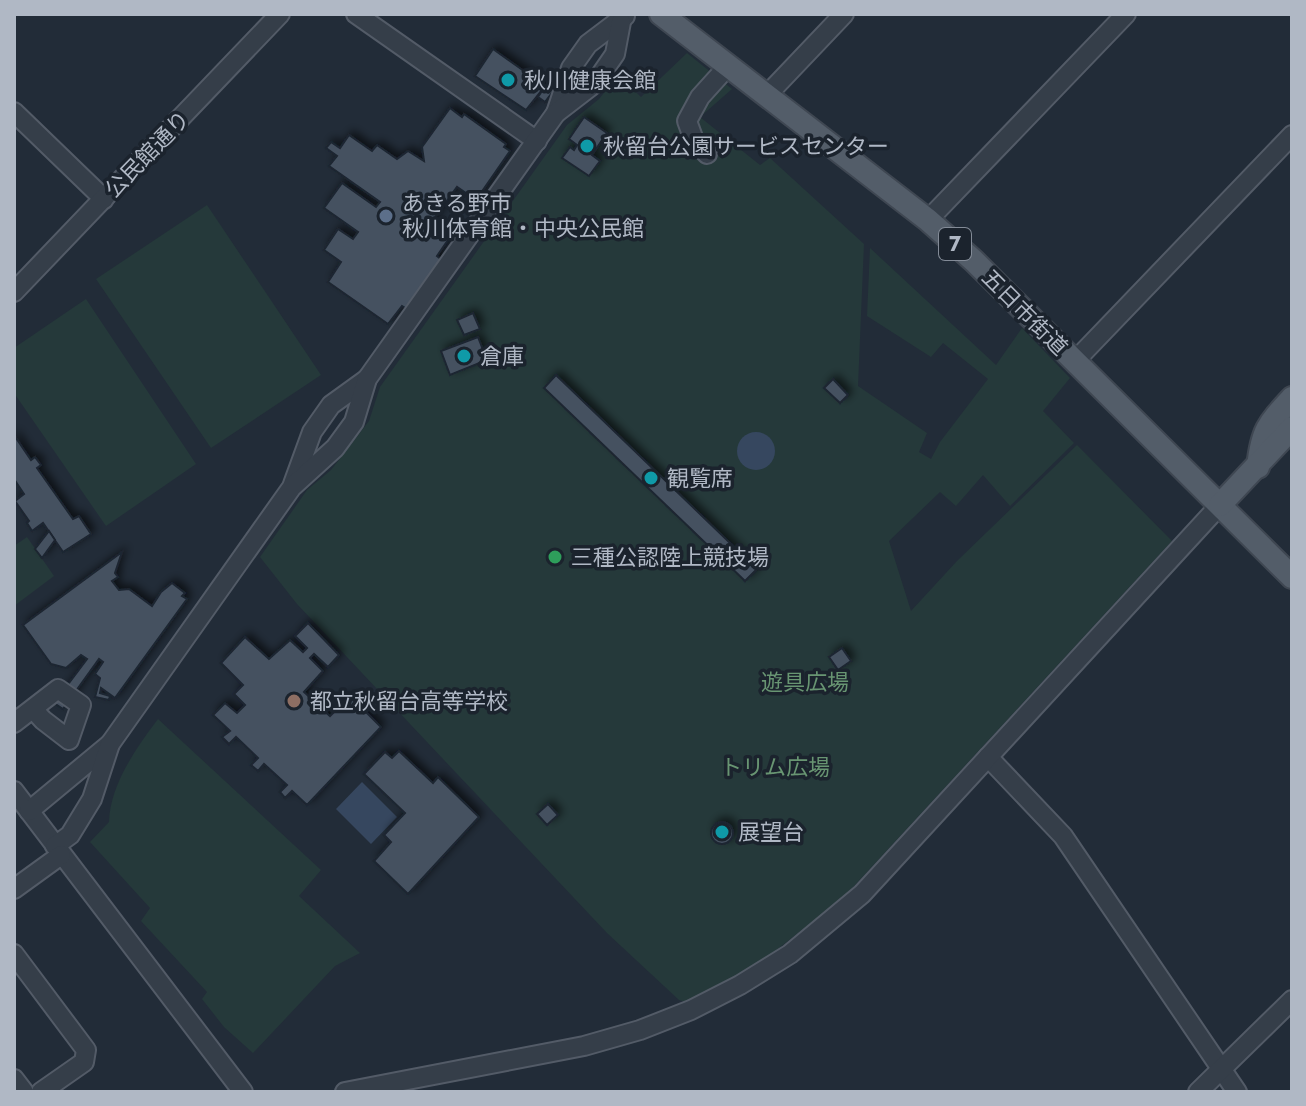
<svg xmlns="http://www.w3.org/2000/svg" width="1306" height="1106" font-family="Jost,'Noto Sans JP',sans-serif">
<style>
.green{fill:#25393a}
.water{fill:#36475f}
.building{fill:#455160;stroke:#1d2530;stroke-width:2;filter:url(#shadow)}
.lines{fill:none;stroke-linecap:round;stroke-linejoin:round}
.minor-casing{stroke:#535b67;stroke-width:22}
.major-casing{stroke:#3f4752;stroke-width:26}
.minor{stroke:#353e49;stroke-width:18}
.major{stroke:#535d69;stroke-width:22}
.culture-dot{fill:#0f9aa8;stroke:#1b232d;stroke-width:3}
.service-dot{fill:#5c6f8a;stroke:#1b232d;stroke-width:3}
.leisure-dot{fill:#2e9e5b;stroke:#1b232d;stroke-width:3}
.education-dot{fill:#8d6e63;stroke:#1b232d;stroke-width:3}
.labels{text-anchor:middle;stroke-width:7;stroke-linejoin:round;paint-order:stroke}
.shield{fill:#1b232d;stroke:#838b97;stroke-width:2}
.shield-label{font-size:20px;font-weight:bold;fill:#b0b8c5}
.poi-label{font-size:22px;fill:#b0b8c5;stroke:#1b232d;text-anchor:start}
.street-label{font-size:22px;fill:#b0b8c5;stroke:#1b232d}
.park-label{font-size:22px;fill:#689572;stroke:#1b232d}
</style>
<defs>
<filter id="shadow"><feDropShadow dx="4" dy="-4" stdDeviation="4" flood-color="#0009"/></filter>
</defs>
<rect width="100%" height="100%" fill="#222c38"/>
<g class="green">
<polygon points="687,53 732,89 700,117 760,165 770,158 864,244 858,386 927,433 919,452 931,459 940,442 988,379 943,343 931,357 867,316 870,248 996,365 1022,328 1070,378 1043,411 1074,443 1010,506 983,475 956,506 940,492 889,541 911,611 957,561 1077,445 1172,541 844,897 752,969 688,1003 679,1000 607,933 297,604 260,557 307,490 331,470 369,421 380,387 567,125 599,99 618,75 641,97"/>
<polygon points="207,205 321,375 211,448 96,279"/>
<polygon points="86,299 196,464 106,526 14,393 14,348"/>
<polygon points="27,537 54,576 14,606 14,546"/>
<path d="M158,719L321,870L299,896L360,953L335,966L253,1053L224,1027L202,999L207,992L141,921L150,908L90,842L109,822C110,785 136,748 158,719Z"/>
</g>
<g class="water">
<circle cx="756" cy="451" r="19"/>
<polygon points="362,782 397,817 371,844 336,809"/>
</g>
<g class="building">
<polygon points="493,49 545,86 526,110 475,76"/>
<polygon points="546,85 554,90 545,102 538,97"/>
<polygon points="450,108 462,117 464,114 506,144 504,147 510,151 476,200 457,187 431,223 450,237 437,256 442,260 407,309 402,306 388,324 328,282 341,262 324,250 338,229 353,239 358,232 324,208 342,183 376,207 380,202 329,166 337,156 326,148 331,142 340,148 349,135 372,151 377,145 397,159 408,151 424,161 422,147"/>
<polygon points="584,117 607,133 592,155 600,161 589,176 562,158 570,147 574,150 577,145 569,139"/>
<polygon points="473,313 480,329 464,335 457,320"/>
<polygon points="478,337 487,360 450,375 441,351"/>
<polygon points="556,375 757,569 745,581 544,388"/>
<polygon points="833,379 848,395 840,403 824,388"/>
<polygon points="14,435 31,460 35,457 41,465 37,468 73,519 79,516 91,534 63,552 43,523 32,531 27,523 29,521 15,501 24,494 14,479"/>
<polygon points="49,531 55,540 42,558 35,549"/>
<polygon points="122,552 115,573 118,577 112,581 119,590 129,589 152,606 161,592 172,583 185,593 182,596 187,599 115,698 101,688 100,693 110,696 109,700 95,697 100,678 95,674 103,662 99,659 63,709 54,703 87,659 81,655 66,668 51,664 23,625"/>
<polygon points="308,623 339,655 328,667 314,654 310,658 323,671 304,692 330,716 350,696 381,727 307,805 292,791 285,798 280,792 287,785 264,764 258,771 251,765 258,758 236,737 229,744 222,737 230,731 213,715 225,703 237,713 245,705 234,694 243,685 221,663 245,637 269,659 290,640 303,652 307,648 295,636"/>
<polygon points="842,648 851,661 838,670 829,657"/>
<polygon points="399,751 433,783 438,777 479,817 408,894 374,861 391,842 384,835 405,813 364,774 385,752 392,758"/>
<polygon points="548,804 558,815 547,825 537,814"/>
<circle cx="722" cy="833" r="11"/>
</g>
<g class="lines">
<defs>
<g id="minor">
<polyline points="356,14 537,141"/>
<polyline points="767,95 844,14"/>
<polyline points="14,112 104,199"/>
<polyline points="556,113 571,68 588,44 625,16"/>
<polyline points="707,154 694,140 687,121 700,97 728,66"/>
<polyline points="928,220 1126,14"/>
<polyline points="14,292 280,14"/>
<polyline points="1075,361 1292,135"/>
<polyline points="293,484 312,432 331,405 367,379"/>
<polyline points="14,723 58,689 81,705 69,740 43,720 33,709"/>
<polyline points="988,757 1063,836 1237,1092"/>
<polyline points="14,791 243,1092"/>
<polyline points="29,811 110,744"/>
<polyline points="55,846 70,835 92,799 110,744 292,487 335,448 354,422 367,379 556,113 595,83 615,54 621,22"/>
<polyline points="14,889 61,855"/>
<polyline points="14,954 86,1050 84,1062 41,1092"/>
<polyline points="14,1079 24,1092"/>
<polyline points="345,1092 584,1046 640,1030 691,1010 740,985 790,954 862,894 1220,505"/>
<polyline points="1198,1092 1292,1000"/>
</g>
<g id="major">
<polyline points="661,14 928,220 974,261 1292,577"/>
<path d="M1258,467C1262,430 1268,424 1292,398"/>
<polyline points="1220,505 1292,428"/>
</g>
</defs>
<use href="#minor" class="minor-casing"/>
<use href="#major" class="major-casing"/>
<use href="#minor" class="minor"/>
<use href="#major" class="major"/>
</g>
<g class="culture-dot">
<circle cx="508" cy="80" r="8"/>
<circle cx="587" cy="146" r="8"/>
<circle cx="464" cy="356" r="8"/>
<circle cx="651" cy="478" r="8"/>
<circle cx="722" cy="832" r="8"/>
</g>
<circle class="service-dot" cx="386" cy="216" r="8"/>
<circle class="leisure-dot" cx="555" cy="557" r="8"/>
<circle class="education-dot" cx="294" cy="701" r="8"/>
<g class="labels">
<rect class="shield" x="939" y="228" width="32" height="32" rx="6"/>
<g class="shield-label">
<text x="955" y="251">7</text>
</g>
<g class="poi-label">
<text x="524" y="88">秋川健康会館</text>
<text x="603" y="154">秋留台公園サービスセンター</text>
<text x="402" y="211">あきる野市<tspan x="402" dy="25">秋川体育館・中央公民館</tspan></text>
<text x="480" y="364">倉庫</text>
<text x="667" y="486">観覧席</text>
<text x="571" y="565">三種公認陸上競技場</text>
<text x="310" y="709">都立秋留台高等学校</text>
<text x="738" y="840">展望台</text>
</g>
<g class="street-label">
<text transform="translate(147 154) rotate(-46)" y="8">公民館通り</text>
<text transform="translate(1025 312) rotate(45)" y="8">五日市街道</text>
</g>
<g class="park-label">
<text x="805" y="690">遊具広場</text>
<text x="775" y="775">トリム広場</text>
</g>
</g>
<rect width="1306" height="1106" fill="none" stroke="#b0b8c5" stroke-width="32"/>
</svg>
